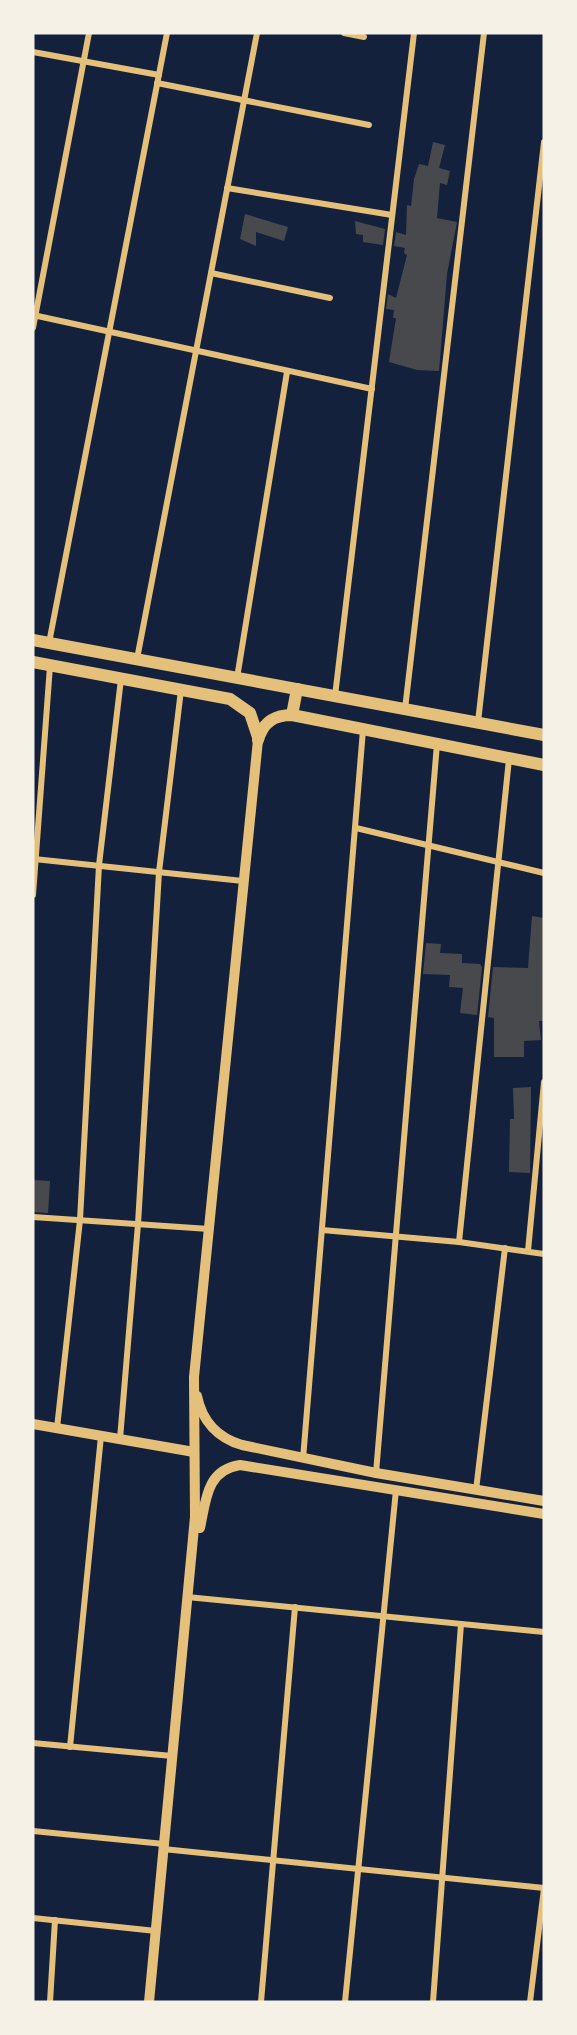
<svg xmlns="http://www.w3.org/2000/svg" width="577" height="2035" font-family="Bitter,serif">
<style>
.building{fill:#48494c}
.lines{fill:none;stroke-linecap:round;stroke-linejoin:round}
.minor{stroke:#e5c07b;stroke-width:6}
.tertiary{stroke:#e5c07b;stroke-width:10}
.secondary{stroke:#e5c07b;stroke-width:12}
</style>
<rect width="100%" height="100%" fill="#14213d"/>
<g class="building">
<polygon points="433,142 445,145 439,168 450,171 447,185 440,183 437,218 457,222 447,274 439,371 417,370 389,362 396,318 393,318 394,310 386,309 388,294 396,298 407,255 404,253 405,248 394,246 396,232 406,235 407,205 411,206 414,179 419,164 428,166"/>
<polygon points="245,214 288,227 284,241 256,232 256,246 240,239"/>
<polygon points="355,221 385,229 383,245 363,242 363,235 356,234"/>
<polygon points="532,916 544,918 544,1021 539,1021 541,1040 524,1041 524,1057 494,1057 494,1018 488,1017 493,967 528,968"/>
<polygon points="426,943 441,944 440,953 462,954 462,963 480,964 482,967 477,1015 460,1013 463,988 449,987 450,975 423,974"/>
<polygon points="531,1087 530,1173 509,1172 510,1119 514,1119 513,1088"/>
<polygon points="33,1180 50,1181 48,1213 33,1212"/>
</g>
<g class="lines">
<g class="minor">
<polyline points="344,33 364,37"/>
<polyline points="33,52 159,75"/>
<polyline points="157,83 369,125"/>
<polyline points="227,188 392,215"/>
<polyline points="211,273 330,298"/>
<polyline points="33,315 372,389"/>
<polyline points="33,328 89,33"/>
<polyline points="49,643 167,33"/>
<polyline points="137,659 257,33"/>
<polyline points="237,678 287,372"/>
<polyline points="335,696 414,33"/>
<polyline points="405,709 484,33"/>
<polyline points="478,722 544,142"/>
<polyline points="356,828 544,873"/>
<polyline points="34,859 243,881"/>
<polyline points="33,895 50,666"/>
<polyline points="33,1217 209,1229"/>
<polyline points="322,1230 459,1242 544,1254"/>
<polyline points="459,1242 509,759"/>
<polyline points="528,1251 544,1082"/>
<polyline points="57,1428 80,1220 99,865 121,679"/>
<polyline points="120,1439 138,1224 159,872 181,690"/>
<polyline points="303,1459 363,730"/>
<polyline points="376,1473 437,744"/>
<polyline points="476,1490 505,1248"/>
<polyline points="187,1597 544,1632"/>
<polyline points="33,1743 172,1756"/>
<polyline points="70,1747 101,1436"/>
<polyline points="33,1831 164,1844"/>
<polyline points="163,1849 544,1888"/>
<polyline points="33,1918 156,1931"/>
<polyline points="50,2002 55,1920"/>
<polyline points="261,2002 295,1607"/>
<polyline points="345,2002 396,1490"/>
<polyline points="433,2002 461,1624"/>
<polyline points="530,2002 544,1888"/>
</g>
<g class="tertiary">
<path d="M197,1396C202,1421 218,1438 242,1445L376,1473L544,1501"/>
<polyline points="33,1424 194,1452"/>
<path d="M200,1528C206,1501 206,1470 240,1465L544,1514"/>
<polyline points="149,2002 195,1517 194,1377 258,740"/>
</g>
<g class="secondary">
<polyline points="33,640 544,735"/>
<polyline points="33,662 230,699 250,713 258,737"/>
<polyline points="292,715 297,689"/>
<path d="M258,740C263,722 274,715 292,715L544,765"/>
</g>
</g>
<rect width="577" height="2035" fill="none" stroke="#f6f1e7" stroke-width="69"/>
</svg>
